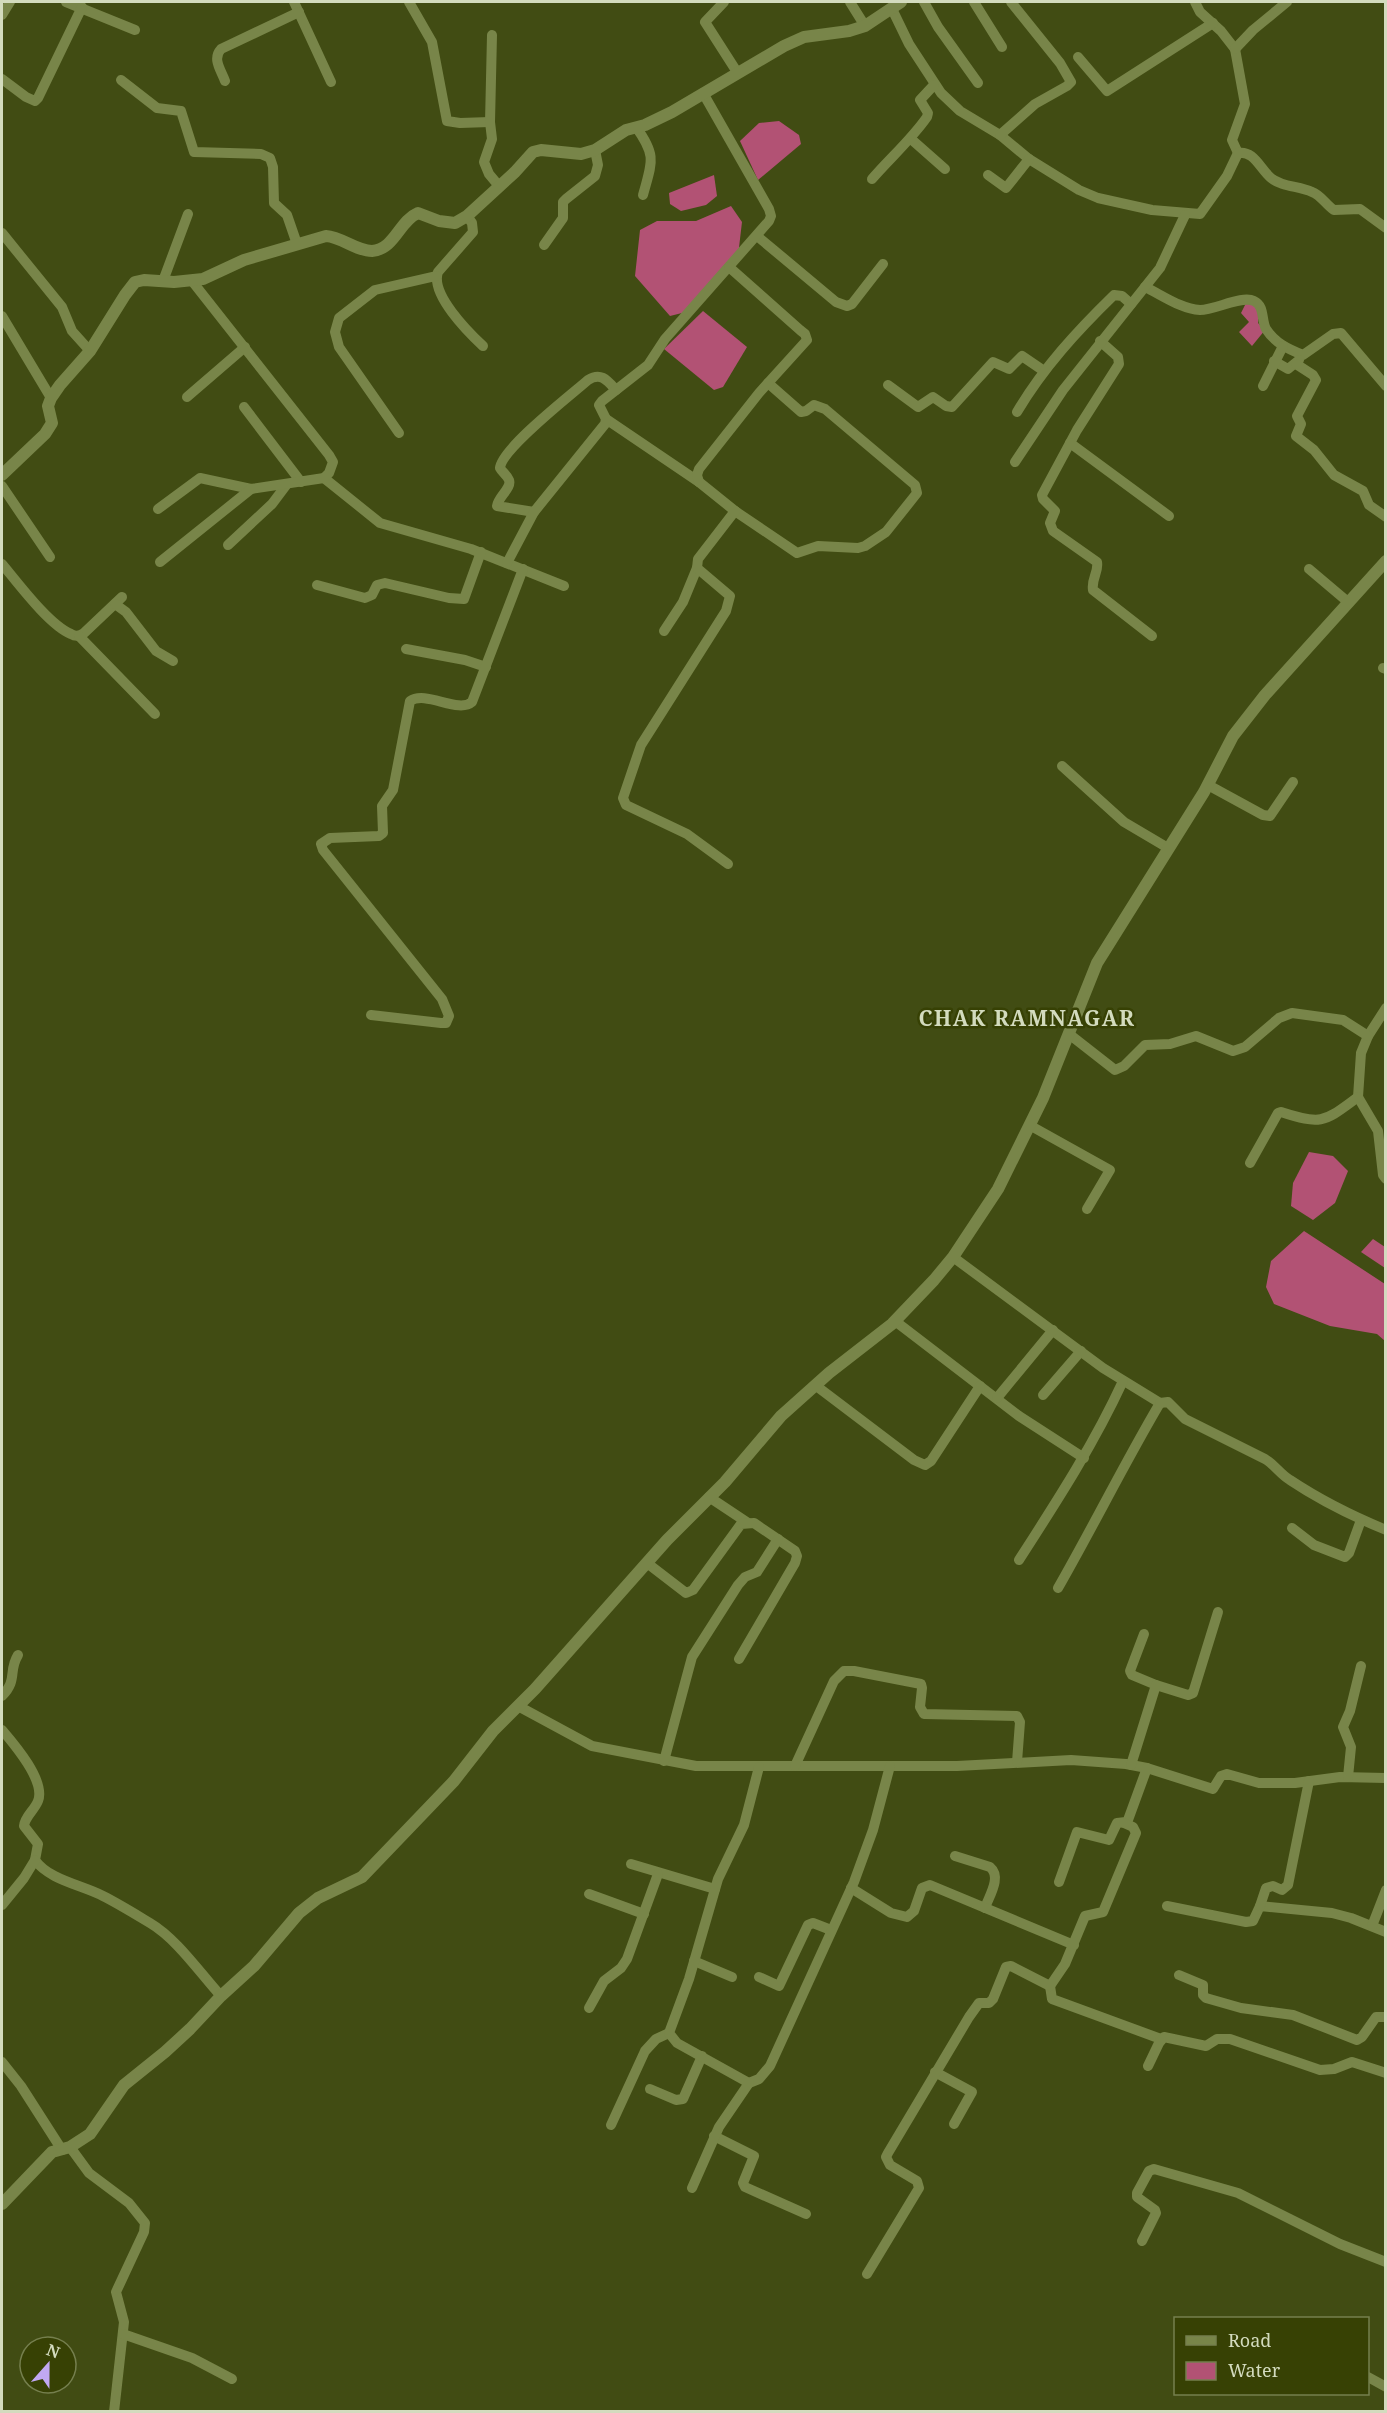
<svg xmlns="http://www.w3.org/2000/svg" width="1387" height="2413" font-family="'Noto Serif',serif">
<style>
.water{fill:#b25274}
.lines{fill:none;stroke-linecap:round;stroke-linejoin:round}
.minor{stroke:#788549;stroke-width:10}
.tertiary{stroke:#788549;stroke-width:12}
.labels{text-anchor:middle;stroke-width:5;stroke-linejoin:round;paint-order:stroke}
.district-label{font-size:21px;font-weight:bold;letter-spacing:1.5px;fill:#d3dbbe;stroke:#374104}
</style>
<rect width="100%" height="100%" fill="#414c13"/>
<g class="water">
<polygon points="779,121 799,135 801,144 758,180 740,141 759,123"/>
<polygon points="714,175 717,196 706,205 681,211 670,204 669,193"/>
<polygon points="731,206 742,222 738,256 686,312 670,316 635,276 640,230 657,221 696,221"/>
<polygon points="1247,301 1259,307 1258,323 1265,330 1252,346 1239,332 1249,322 1241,313"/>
<polygon points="703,311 747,347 723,387 714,390 664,349"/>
<polygon points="1309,1152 1333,1156 1348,1171 1335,1203 1313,1220 1291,1206 1293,1183"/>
<polygon points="1304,1231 1385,1284 1385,1341 1377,1334 1330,1326 1274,1304 1266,1287 1271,1261"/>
<polygon points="1373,1239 1385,1247 1385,1268 1361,1252"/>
</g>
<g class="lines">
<g class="minor">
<polyline points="66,2 135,30"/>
<polyline points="294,2 331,82"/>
<polyline points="409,2 432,42 447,121 460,123 490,122"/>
<polyline points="724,2 705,22 737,72"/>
<polyline points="850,2 865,26"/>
<polyline points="924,2 938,27 978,83"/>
<polyline points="974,2 1002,47"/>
<polyline points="1195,2 1200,12 1221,31 1235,49 1245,104 1232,140 1238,153"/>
<path d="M892,9L909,44L941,93L960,111L1000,135L1029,159L1079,190L1098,198L1152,210L1200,214L1227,176L1238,153C1254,150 1260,169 1271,178C1282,187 1299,186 1312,192C1321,195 1326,205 1334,210L1360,209L1386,228"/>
<polyline points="2,15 10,2"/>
<polyline points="492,35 490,122 492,139 484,162 489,174 499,186"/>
<polyline points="1235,49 1253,30 1287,2"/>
<polyline points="1078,57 1107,91 1213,23"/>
<polyline points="2,79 26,97 35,101 38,98 82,7"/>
<polyline points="121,80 157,108 181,111 194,152 261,154 270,158 273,167 274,203 287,215 297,244"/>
<path d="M225,81C221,70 212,59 221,49L299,12"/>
<path d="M636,127C657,156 652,162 643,195"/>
<polyline points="1000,135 1035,104 1067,86 1071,82 1060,63 1011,2"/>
<polyline points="911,139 945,169"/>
<polyline points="988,175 1006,188 1029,159"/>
<path d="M872,179C890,158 911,140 927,117L928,113L920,100L934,85"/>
<path d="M467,216L472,223L473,232L438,272C430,294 468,332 483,346"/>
<polyline points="2,233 62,307 72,331 90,351"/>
<polyline points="757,236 836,302 847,306 852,304 883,264"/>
<polyline points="544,245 563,218 563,202 566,199 595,176 598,165 595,150"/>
<polyline points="163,281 188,214"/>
<path d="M1145,287C1162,295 1181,309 1200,310C1215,310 1242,295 1254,301C1265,306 1261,320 1266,329C1275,343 1288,349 1303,355L1333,334L1341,333L1386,386"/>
<polyline points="2,316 51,398"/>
<path d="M1100,341L1118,357L1119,364L1077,430L1042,495L1043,499L1055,511L1050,523L1053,531L1097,562C1099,572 1091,579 1093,590L1152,636"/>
<polyline points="1274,361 1288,369 1299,360"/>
<polyline points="1296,364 1313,375 1316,380 1297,416 1301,424 1296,436 1314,450 1334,475 1363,491 1369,505 1386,517"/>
<polyline points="888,385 918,407 933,397 946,406 952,407 993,362 1009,369 1022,356 1044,371"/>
<polyline points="1263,386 1283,346"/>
<polyline points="187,397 245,347"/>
<polyline points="244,407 301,482"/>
<path d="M1017,412C1043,368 1077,331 1114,295L1122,296L1131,304"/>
<polyline points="606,419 699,482"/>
<polyline points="399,433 339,347 335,332 339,318 375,290 436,276"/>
<polyline points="1070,443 1169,516"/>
<polyline points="1015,462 1063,390 1160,268 1185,215"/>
<polyline points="324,478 380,523 471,549 564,586"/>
<polyline points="2,486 50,557"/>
<polyline points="158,509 200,478 251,489"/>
<polyline points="735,511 797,553 818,546 858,548 865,546 886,532 917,493 915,485 825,409 814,405 806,411 801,412 768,383"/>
<path d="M534,512L497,506C498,497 512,488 509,480C507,475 502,472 500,468C501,449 571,395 588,380C601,372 607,380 616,390"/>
<polyline points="228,545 272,504 287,484"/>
<polyline points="160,562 251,489 324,478 329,473 333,462 329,455 192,281"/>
<polyline points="507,563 534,512 605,424 606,419 599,405 602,401 648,365 665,339 769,221 771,216 769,209 703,93"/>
<path d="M2,564C18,583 49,625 71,634C76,637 79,636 84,633L122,597"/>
<polyline points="1309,569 1348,602"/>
<polyline points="317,585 365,598 372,595 377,585 385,583 449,598 464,599 481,552"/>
<polyline points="115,604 126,612 156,651 173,661"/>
<polyline points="664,631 683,602 697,568"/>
<polyline points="79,636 155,714"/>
<polyline points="406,649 465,660 486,667"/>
<polyline points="1383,668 1386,669"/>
<polyline points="1062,766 1124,822 1168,848"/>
<polyline points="1208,785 1263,815 1270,816 1293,782"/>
<polyline points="728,864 687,834 626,805 623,798 641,745 726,611 730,596 697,568 698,559 735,511 699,482 697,475 699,469 759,393 807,340 805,334 800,330 729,267"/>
<polyline points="1386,1008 1368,1036 1361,1053 1358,1097 1378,1131 1383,1175 1386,1179"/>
<path d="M371,1015L441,1023H446L449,1016L442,999L323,850L321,844L330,838L379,836L383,833L382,806L393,790L410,701C426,690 458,714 472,702L523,569"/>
<polyline points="1069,1034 1115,1070 1124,1066 1145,1045 1170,1044 1196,1036 1233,1051 1245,1047 1279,1018 1292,1013 1343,1020 1368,1036"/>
<polyline points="1031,1126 1110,1170 1087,1209"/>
<path d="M1250,1163L1278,1113L1281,1112C1323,1126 1325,1121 1358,1097"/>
<path d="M953,1257L1103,1368L1160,1403C1124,1464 1093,1527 1058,1588"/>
<polyline points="895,1321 1019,1416 1084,1458"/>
<polyline points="815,1385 914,1460 925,1465 931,1461 980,1386"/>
<polyline points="1043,1395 1081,1351"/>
<polyline points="997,1398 1053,1330"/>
<path d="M1160,1403L1168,1402L1185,1419L1265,1459C1275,1465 1280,1474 1290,1480C1320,1500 1352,1516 1386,1530"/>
<polyline points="709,1497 748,1523"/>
<polyline points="1292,1528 1314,1545 1345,1557 1349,1553 1361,1520"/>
<path d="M1019,1560C1057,1501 1094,1444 1123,1381"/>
<polyline points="647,1563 686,1593 693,1590 741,1524 754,1523 795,1551 797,1556 795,1563 739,1659"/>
<polyline points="1144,1634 1130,1671 1132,1675 1156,1685"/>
<path d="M2,1696C18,1680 8,1671 18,1655"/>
<polyline points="518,1706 592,1746 696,1766 957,1766 1071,1760 1126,1764 1147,1768 1213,1789 1221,1776 1227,1774 1259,1783 1295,1783 1340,1777 1386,1778"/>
<path d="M2,1730C14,1744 46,1781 38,1801C34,1811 25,1816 24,1826L38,1844L35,1860C49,1880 82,1885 103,1896C119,1904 135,1914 150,1923C177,1939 200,1973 221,1996"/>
<polyline points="664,1761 692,1657 738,1585 745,1577 757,1572 778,1539"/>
<polyline points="1131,1765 1156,1685 1188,1695 1193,1693 1218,1612"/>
<polyline points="795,1766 834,1681 844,1671 854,1671 921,1684 922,1688 920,1707 924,1714 1017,1716 1020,1722 1017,1762"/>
<polyline points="1348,1777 1351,1747 1343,1727 1350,1711 1361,1666"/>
<path d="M955,1856L990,1867C1002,1877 989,1896 985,1908"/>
<polyline points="631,1864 715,1889"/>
<polyline points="1059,1882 1077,1832 1109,1840 1117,1823 1126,1822 1128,1820 1147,1768"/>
<polyline points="851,1888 891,1913 907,1917 914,1911 922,1888 930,1885 1074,1945"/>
<polyline points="589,1894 644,1914"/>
<polyline points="2,1905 24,1878 35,1860"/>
<polyline points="1167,1906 1246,1922 1253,1921 1260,1906 1332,1913 1351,1918 1386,1932"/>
<polyline points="1260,1906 1266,1888 1273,1886 1282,1890 1288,1885 1309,1781"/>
<polyline points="1372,1926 1386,1890"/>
<polyline points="694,1961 732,1977"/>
<polyline points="1179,1975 1203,1985 1203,1995 1206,1998 1241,2008 1293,2015 1357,2040 1362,2037 1376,2017 1386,2017"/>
<polyline points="759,1977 779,1986 808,1925 813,1923 831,1930"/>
<polyline points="1050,1986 1052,1999 1161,2039"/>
<polyline points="589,2008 604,1981 621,1968 627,1959 658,1874"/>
<polyline points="2,2062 21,2086 62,2150"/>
<polyline points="1148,2066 1159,2043 1164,2037 1206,2046 1217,2039 1230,2039 1320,2070 1334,2069 1352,2062 1386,2073"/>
<polyline points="935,2072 972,2092 954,2124"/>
<polyline points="749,2083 759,2079 770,2066 854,1882 873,1830 890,1766"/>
<polyline points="650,2089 676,2100 683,2099 702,2056"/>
<polyline points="611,2125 645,2051 656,2039 669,2033"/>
<polyline points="714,2136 754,2156 743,2183 745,2187 806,2214"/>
<polyline points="70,2147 89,2173 129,2203 145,2223 144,2232 116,2292 124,2322 114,2412"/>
<polyline points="692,2188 719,2127 749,2083 677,2043 669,2033 689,1979 718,1879 744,1825 759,1767"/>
<polyline points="1142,2241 1156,2213 1155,2210 1137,2197 1137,2193 1149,2171 1154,2169 1238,2193 1340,2244 1386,2262"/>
<polyline points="867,2274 919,2188 917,2181 890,2165 886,2157 888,2153 969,2017 979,2003 989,2003 993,1999 1006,1967 1011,1966 1050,1986 1065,1964 1085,1916 1103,1912 1136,1833 1133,1827 1124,1823"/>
<polyline points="123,2334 192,2358 232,2379"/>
<polyline points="1368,2377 1386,2387"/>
</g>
<g class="tertiary">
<path d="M2,475L45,434L52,423L48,406L51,398L60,385L90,351L125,295L135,282L144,280L174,282L203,279L244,260L326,236C342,237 356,251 372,251C395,249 399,221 418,213L439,221L455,223L467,216L515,172L533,152L541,150L581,154L595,150L626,130L645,125L672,112L784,46L804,37L849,31L865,26L901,2"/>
<polyline points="2,2204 52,2152 70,2147 90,2134 124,2085 165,2052 190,2029 221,1996 254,1966 299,1913 318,1898 362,1877 454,1781 493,1731 535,1689 667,1540 725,1482 781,1416 829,1373 892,1324 934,1280 953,1257 998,1189 1043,1098 1097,963 1204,792 1233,736 1265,695 1386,561"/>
</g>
</g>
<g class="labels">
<g class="district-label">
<text x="1027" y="1026">CHAK RAMNAGAR</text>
</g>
</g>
<rect width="1387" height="2413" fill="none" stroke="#d3dbbe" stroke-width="6"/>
<rect x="1174" y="2317" width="195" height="78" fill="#374104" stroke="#757f4e" stroke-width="1.5"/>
<rect x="1186" y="2336" width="30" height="9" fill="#788549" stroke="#757f4e" stroke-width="1.5"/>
<text x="1228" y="2347" font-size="18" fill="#d3dbbe">Road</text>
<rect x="1186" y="2362" width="30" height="18" fill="#b25274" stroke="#757f4e" stroke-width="1.5"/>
<text x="1228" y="2377" font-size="18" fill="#d3dbbe">Water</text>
<g transform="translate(48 2365) rotate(21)"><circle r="28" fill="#374104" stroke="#757f4e" stroke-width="1.5"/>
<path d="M0-4.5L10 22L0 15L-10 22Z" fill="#c1a8f3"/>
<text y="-9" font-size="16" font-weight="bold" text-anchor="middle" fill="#d3dbbe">N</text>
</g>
</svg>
